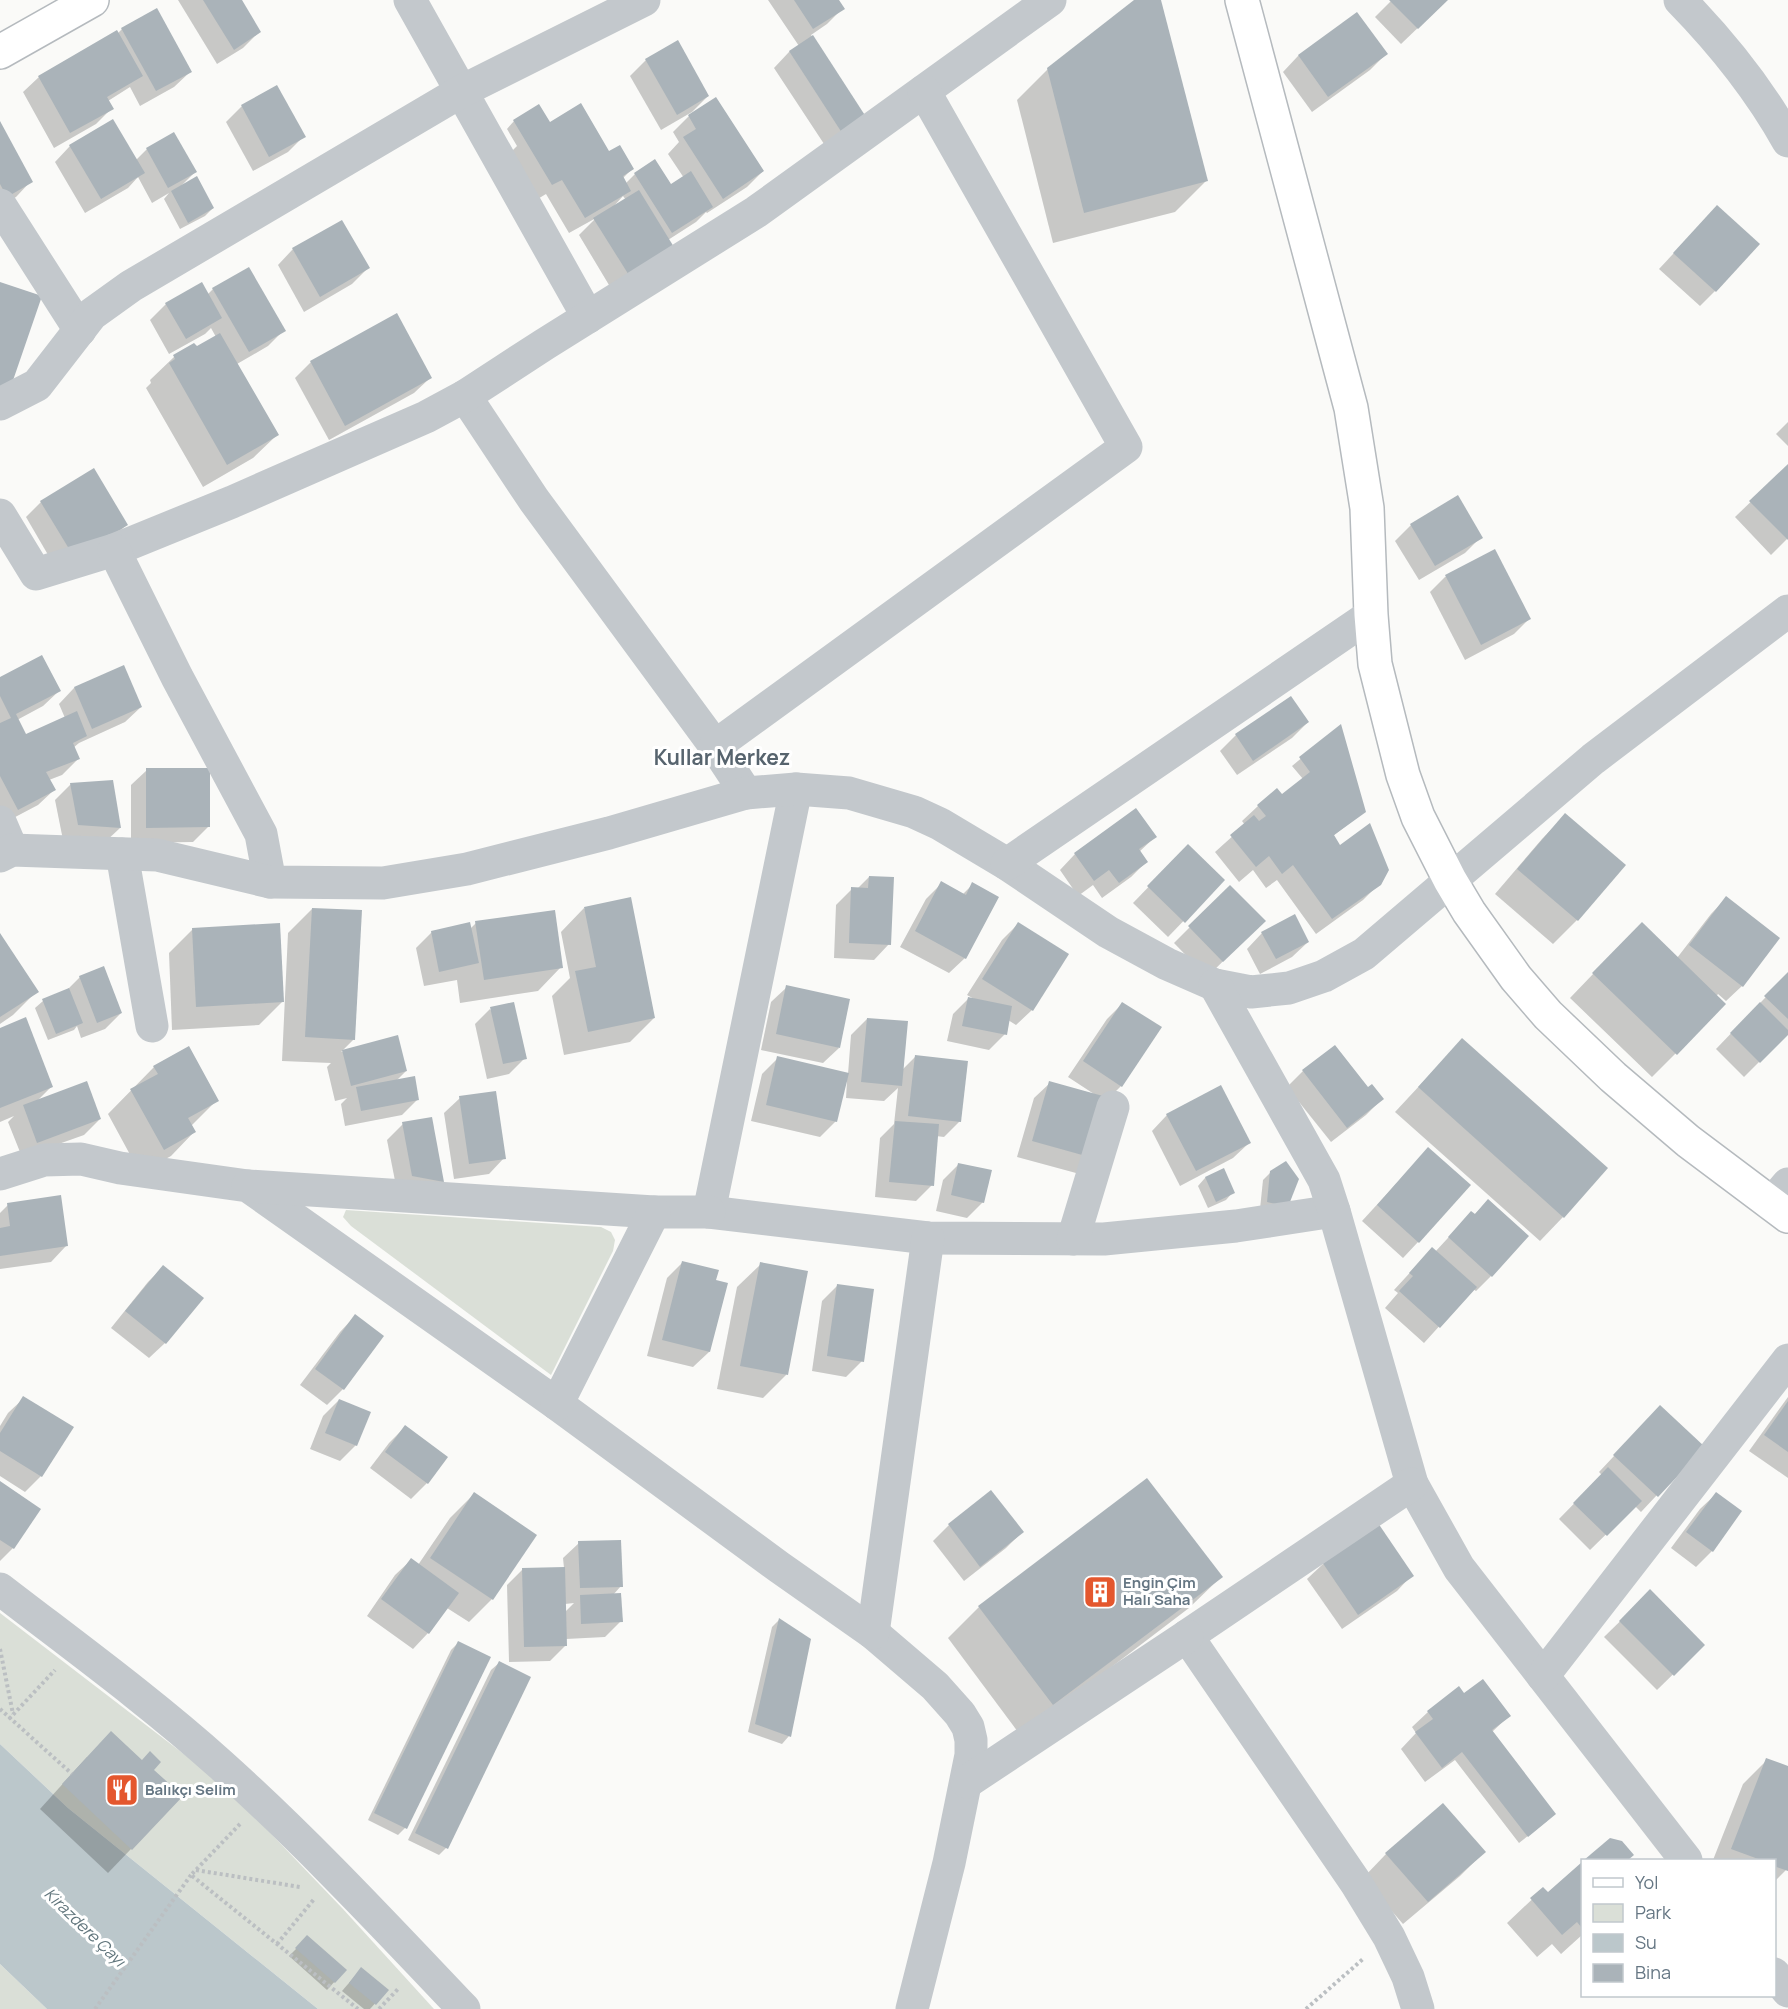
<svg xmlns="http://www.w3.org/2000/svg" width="1788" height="2009" font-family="Manrope,sans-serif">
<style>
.green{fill:#dadfd7}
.water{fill:#bbc7cb}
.shadow{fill:#0003;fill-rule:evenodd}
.building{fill:#aab3b9}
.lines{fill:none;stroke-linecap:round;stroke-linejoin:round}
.major-casing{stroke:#b5babe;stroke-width:36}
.path{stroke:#bbbfc2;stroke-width:4;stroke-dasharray:3 3;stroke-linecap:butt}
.minor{stroke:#c3c8cc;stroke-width:33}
.major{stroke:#fff;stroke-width:33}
.labels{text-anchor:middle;stroke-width:6;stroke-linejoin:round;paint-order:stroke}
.poi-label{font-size:15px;font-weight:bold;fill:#657683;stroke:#fff;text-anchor:start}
.water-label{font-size:16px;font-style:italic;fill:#60757c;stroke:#fff}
.district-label{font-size:21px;font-weight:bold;fill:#57646e;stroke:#fff}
</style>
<rect width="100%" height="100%" fill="#fafaf8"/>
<g class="green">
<polygon points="346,1210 601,1227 611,1232 615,1240 613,1251 551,1375 351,1226 343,1217"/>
<polygon points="0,1613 202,1768 255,1817 343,1909 434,2009 318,2009 68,1808 0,1744"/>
<polygon points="0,1964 47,2009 0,2009"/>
</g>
<polygon class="water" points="0,1744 68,1808 318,2009 47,2009 0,1964"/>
<g class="shadow">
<polygon points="178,0 240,0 259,32 243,48 217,64"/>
<polygon points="768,0 837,0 843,8 827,24 811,35 867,120 828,150 774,68 789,52 799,46"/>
<polygon points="1136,0 1160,0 1206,181 1175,212 1053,243 1017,100 1048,69"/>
<polygon points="1392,0 1447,0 1401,44 1375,17"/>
<polygon points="1357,14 1386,54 1370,70 1312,112 1283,72 1298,56"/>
<polygon points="122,29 190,72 174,87 140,106 130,87 108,101 112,108 96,124 54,148 23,92 39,77 117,34"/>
<polygon points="646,60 708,96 692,112 661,130 630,76"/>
<polygon points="242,106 304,136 288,152 253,171 226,122"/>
<path d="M691,114L763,171L747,187L707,213L706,212L696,222L668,240L615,295L579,235L596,218L569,233L546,194L536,200L509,154L517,146L507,129L514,121L548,122L608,153L632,169L622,179L625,184L635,174L671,186L684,178L668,154L679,142L673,132ZM623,196L626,200L614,206Z"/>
<polygon points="0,125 31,181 16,197 0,206"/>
<polygon points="70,146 136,160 147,149 195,172 181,186 213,208 205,216 180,229 164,199 169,193 152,203 138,177 128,188 85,213 55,162"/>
<polygon points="1702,223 1715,291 1700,306 1659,269"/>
<polygon points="293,249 368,268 352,284 304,312 278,265"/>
<polygon points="213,289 284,330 268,346 237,364 277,435 253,458 203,487 146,388 151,383 150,380 174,357 194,345 196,348 216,337 211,328 205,334 169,354 150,320 166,304 207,295"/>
<polygon points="311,362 430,378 414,393 329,440 295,378"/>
<polygon points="1788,422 1788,446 1776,434"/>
<polygon points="1788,466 1788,538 1771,555 1735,517"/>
<polygon points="41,502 126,525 110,541 58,572 26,517"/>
<polygon points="1411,525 1481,537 1465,553 1419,580 1395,541"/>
<polygon points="1494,551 1529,619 1514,634 1465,660 1430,592 1445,577"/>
<polygon points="123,667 141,707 125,722 79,743 73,748 78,759 62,775 49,780 54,790 38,805 2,824 0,821 0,679 59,691 43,706 17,720 25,736 65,718 59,704 74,688"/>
<polygon points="1308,722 1292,738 1237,775 1220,751 1236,735"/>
<polygon points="1340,726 1364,812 1333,836 1340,847 1379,884 1363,900 1316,934 1277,880 1266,888 1253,870 1239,882 1215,852 1245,825 1242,821 1258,806 1282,796 1303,779 1292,766"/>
<polygon points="147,770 208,827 193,842 131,843 131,785"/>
<polygon points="111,781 120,828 104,843 63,840 55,800 71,784"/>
<polygon points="1565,815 1624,866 1577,920 1553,944 1495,894 1542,839"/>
<polygon points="1155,837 1139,852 1146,862 1131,877 1102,898 1093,885 1078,896 1060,870 1075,854"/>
<polygon points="1188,846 1223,880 1168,937 1133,903"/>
<polygon points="869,877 889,944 874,960 834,958 836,905 852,889 857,889"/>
<polygon points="942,883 963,894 973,884 965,958 949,973 900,947 926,899"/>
<polygon points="1230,887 1264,921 1207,977 1174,943"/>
<polygon points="1726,898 1742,986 1726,1001 1718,994 1676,1053 1652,1077 1570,998 1618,948 1677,958 1711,914"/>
<polygon points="584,908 654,1018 630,1042 564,1055 552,996 570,978 561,932"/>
<polygon points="312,909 354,1039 341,1052 397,1037 406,1071 396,1081 418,1099 402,1115 345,1126 341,1104 347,1098 335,1101 327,1067 331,1063 282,1061 288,933"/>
<polygon points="476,923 561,967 538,991 460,1003 457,980 424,986 416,948 432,932 470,929"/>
<polygon points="1018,924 1032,1010 1016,1025 1008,1020 1005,1034 989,1050 947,1041 953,1014 968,999 976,1000 967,995 1002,940"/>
<polygon points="193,929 283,1001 259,1025 172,1030 169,953"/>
<polygon points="1262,933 1308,942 1292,957 1260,974 1247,949"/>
<polygon points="0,936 37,991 13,1015 0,1024"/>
<polygon points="1788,974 1788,1033 1744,1077 1716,1049"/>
<polygon points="80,977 121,1013 105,1029 81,1038 77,1026 74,1030 48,1040 35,1008 43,1001 66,991"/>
<polygon points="787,987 839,1048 823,1063 761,1050 771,1002"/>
<polygon points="1122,1004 1121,1086 1108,1099 1091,1157 1076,1173 1017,1157 1034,1098 1050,1083 1094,1094 1068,1077 1107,1019"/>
<polygon points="490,1009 525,1058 509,1074 487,1079 475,1024"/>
<polygon points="867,1019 902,1070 915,1057 960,1121 944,1137 936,1136 932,1185 916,1201 875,1197 880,1138 894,1124 898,1088 884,1101 846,1098 847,1081 845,1081 836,1121 820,1137 751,1121 762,1074 778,1058 848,1074 851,1035"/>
<polygon points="0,1029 51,1087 37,1101 100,1119 84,1135 22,1157 8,1122 14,1116 0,1122"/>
<polygon points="1462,1040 1563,1217 1540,1241 1395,1112"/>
<polygon points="154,1067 217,1100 191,1126 194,1132 171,1156 140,1173 108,1114"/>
<polygon points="1303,1071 1368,1089 1382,1099 1366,1115 1331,1142 1287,1087"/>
<polygon points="460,1098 504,1158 489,1174 454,1179 444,1113"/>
<polygon points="1167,1115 1249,1143 1233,1158 1180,1186 1152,1131"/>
<polygon points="431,1118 443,1182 427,1197 397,1191 387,1140 403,1124"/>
<polygon points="1428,1149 1418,1242 1403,1258 1362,1221"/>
<polygon points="959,1164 983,1202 967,1218 936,1211 943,1180"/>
<polygon points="1223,1170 1233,1192 1226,1200 1208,1208 1198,1186 1205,1178"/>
<polygon points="1271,1172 1287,1206 1260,1209 1263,1180"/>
<polygon points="1488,1201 1491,1276 1476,1291 1473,1289 1424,1343 1385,1308 1398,1293 1394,1290 1417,1265 1435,1252 1471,1213 1474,1215"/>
<polygon points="8,1205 66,1246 51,1262 0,1269 0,1213"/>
<polygon points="683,1262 714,1281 709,1352 693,1367 647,1356 667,1278"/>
<polygon points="761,1264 786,1375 763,1398 717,1389 737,1287"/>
<polygon points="163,1267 165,1343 149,1358 111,1328 148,1282"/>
<polygon points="838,1285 862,1361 846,1377 812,1371 822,1301"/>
<polygon points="355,1316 382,1336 343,1389 327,1405 300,1385 340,1332"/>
<polygon points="1788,1397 1788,1478 1749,1451"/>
<polygon points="24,1398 41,1476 25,1492 0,1476 0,1426 8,1413"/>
<polygon points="339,1400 356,1445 340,1461 310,1449 323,1416"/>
<polygon points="1645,1423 1702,1447 1641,1512 1635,1506 1590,1550 1559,1519 1602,1475 1599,1472"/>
<polygon points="405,1427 446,1457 427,1483 411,1499 370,1468 389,1443"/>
<polygon points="0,1483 39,1509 13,1548 0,1561"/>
<polygon points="991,1492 1022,1532 1006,1548 964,1581 933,1541 949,1525"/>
<polygon points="474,1494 492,1599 469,1622 447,1608 428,1633 413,1649 367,1616 395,1575 411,1560 418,1565 450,1518"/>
<polygon points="1716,1494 1712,1551 1696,1567 1671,1548 1700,1509"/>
<path d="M579,1543L621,1586L613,1595L621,1621L605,1637L566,1639V1645L550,1661L509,1662L507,1585L522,1570L564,1568L563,1558ZM574,1603L565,1612V1604Z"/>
<polygon points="1323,1564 1412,1575 1397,1591 1342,1629 1307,1579"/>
<polygon points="1221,1577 1189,1608 1021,1736 948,1638 979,1607"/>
<polygon points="1650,1592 1703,1645 1657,1690 1604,1637"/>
<polygon points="779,1620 809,1640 789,1736 782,1744 748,1732 772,1627"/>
<polygon points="458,1643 405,1828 398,1835 368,1820 451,1650"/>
<polygon points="499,1663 446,1848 439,1855 408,1840 491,1670"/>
<polygon points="1459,1688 1464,1695 1509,1716 1492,1732 1547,1821 1519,1843 1455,1760 1425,1782 1401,1749 1416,1733 1412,1727 1428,1712"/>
<polygon points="87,1757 152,1770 131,1849 108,1873 40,1809"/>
<polygon points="1767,1760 1788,1768 1788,1866 1786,1870 1774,1882 1774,1860 1713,1860 1743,1784"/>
<polygon points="1610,1839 1628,1860 1586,1860"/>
<polygon points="1484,1852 1460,1876 1403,1924 1363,1878 1386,1854"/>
<polygon points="1582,1864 1582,1935 1561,1954 1552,1944 1537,1957 1507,1923 1543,1889 1548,1895"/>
<polygon points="300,1945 345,1970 327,1990 289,1956"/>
<polygon points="361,1969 387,1990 370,2009 364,2009 342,1991"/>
</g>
<g class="building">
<polygon points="203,0 242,0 261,32 234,50"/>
<polygon points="794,0 839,0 845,9 813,29"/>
<polygon points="1134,0 1161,0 1208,181 1084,213 1047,68"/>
<polygon points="1389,0 1448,0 1418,29"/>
<polygon points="157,8 192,72 156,91 121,28"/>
<polygon points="1357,12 1388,54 1328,97 1298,55"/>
<polygon points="117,30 143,76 107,97 114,109 70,133 38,76"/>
<polygon points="813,35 868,120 844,136 789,51"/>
<polygon points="678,40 709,96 677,115 645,59"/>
<polygon points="277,85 306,137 269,157 241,105"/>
<polygon points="716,97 764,171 723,199 683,137 696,129 688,115"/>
<polygon points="581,103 609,151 620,145 634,169 623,176 631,191 585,218 562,180 552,185 513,120 539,104 550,122"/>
<polygon points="113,119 145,173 101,199 69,145"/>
<polygon points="0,121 33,182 7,197 0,184"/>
<polygon points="174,132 197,172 168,188 146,148"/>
<polygon points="655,159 671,184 691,171 713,207 672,233 634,173"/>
<polygon points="197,176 214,208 188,223 171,191"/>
<polygon points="639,190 677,252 632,280 593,218"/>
<polygon points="1717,205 1760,244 1716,292 1673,253"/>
<polygon points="342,220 370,268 320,297 292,248"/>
<polygon points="249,267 286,331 249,352 212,288"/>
<polygon points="0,282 42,296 9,392 0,389"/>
<polygon points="202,282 222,318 186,339 165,303"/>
<polygon points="397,313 432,378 345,426 310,361"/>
<polygon points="220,333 279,435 227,465 169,363 175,359 173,355 194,343 197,346"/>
<polygon points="1788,464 1788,540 1749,501"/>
<polygon points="94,468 128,525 74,557 40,501"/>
<polygon points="1458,495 1483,538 1435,566 1410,524"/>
<polygon points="1495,549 1531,619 1481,645 1445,575"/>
<polygon points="42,655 61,691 16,714 26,734 77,711 87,736 73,743 80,759 46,772 56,790 18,810 0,776 0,723 11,718 0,696 0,677"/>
<polygon points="124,665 142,707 92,729 74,687"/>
<polygon points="1291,696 1309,722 1253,761 1235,734"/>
<polygon points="1341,724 1366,812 1334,835 1340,845 1370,823 1389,870 1381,885 1332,919 1293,865 1282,874 1269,856 1256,867 1230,835 1254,815 1259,821 1266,816 1257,805 1277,788 1282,794 1310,772 1299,757"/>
<polygon points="146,768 210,768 210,827 146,828"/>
<polygon points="113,780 121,828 78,825 70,783"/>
<polygon points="1136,808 1157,837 1139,849 1148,862 1119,883 1109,870 1094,881 1074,853"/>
<polygon points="1565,813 1626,865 1578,921 1517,869"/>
<polygon points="1188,844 1225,880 1185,923 1147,886"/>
<polygon points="869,876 894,877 891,945 849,943 851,887 868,888"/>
<polygon points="941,881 966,895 972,882 999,897 966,959 915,931"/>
<polygon points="1230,885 1266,921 1223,962 1188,926"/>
<polygon points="1726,896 1780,938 1743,987 1689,945"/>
<polygon points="631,897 655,1018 588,1032 575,971 596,967 584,907"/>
<polygon points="312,908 362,910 355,1040 305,1037"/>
<polygon points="555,910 563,968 484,980 475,921"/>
<polygon points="1295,914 1309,942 1276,959 1261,932"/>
<polygon points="470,922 479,963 439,972 431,931"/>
<polygon points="1018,922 1069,954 1033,1011 982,979"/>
<polygon points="1642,922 1726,1004 1677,1055 1592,973"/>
<polygon points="280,923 284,1002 196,1007 192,928"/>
<polygon points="0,933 39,992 0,1017"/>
<polygon points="104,966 122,1013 97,1023 79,976"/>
<polygon points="1788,972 1788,1019 1764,996"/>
<polygon points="786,985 850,999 840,1048 776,1034"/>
<polygon points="69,988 83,1023 56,1034 42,999"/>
<polygon points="968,997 1012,1006 1007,1035 962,1026"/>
<polygon points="514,1002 527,1059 503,1064 490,1007"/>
<polygon points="1122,1002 1162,1027 1122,1087 1083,1061"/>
<polygon points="1760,1002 1788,1030 1788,1035 1760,1063 1730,1033"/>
<polygon points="26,1017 53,1087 0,1108 0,1028"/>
<polygon points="867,1018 908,1021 902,1086 861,1082"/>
<polygon points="398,1035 407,1071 351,1086 342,1050"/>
<polygon points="1462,1038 1608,1168 1564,1218 1418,1087"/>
<polygon points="1335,1045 1368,1087 1372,1084 1384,1099 1347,1128 1302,1070"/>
<polygon points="189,1046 219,1101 188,1118 196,1132 164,1150 130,1089 158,1074 153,1066"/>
<polygon points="915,1055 968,1061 961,1122 908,1116"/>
<polygon points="777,1056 849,1073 837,1122 766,1105"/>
<polygon points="415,1076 419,1100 361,1111 356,1087"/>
<polygon points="87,1081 101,1119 37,1143 23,1105"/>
<polygon points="1049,1081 1110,1098 1093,1158 1032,1141"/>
<polygon points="1221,1085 1251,1143 1196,1171 1166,1114"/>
<polygon points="496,1091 506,1159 469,1164 459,1096"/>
<polygon points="432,1117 444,1182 412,1176 402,1122"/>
<polygon points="895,1121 939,1124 934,1186 889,1182"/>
<polygon points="1428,1147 1471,1185 1419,1243 1377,1205"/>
<polygon points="1286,1161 1299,1179 1288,1207 1267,1202 1270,1171"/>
<polygon points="958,1163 992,1170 984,1203 951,1195"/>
<polygon points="1224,1168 1235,1193 1216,1202 1205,1177"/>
<polygon points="61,1195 68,1246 0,1256 0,1228 10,1226 7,1203"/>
<polygon points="1488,1199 1529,1236 1492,1277 1448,1237 1471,1211 1475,1214"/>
<polygon points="1432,1247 1477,1287 1440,1328 1399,1291 1413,1276 1409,1273"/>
<polygon points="682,1261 719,1270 716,1280 728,1283 710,1352 662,1340"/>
<polygon points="760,1262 808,1271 788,1375 740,1366"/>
<polygon points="163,1265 204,1298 166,1344 125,1311"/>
<polygon points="837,1284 874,1289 864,1362 827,1356"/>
<polygon points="355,1314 384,1336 344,1390 315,1369"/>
<polygon points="23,1396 74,1427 42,1477 0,1451 0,1433"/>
<polygon points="339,1399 371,1412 357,1446 325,1433"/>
<polygon points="1788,1401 1788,1452 1764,1435"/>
<polygon points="1660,1405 1705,1447 1658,1497 1613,1455"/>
<polygon points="405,1425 448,1457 428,1484 385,1452"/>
<polygon points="1608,1467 1642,1501 1607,1536 1573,1503"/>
<polygon points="1147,1478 1223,1577 1053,1705 978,1606"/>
<polygon points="0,1481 41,1509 14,1549 0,1540"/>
<polygon points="991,1490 1024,1532 980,1567 948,1524"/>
<polygon points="474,1492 537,1535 493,1600 430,1558"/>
<polygon points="1716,1492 1742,1511 1713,1552 1686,1532"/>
<polygon points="1378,1523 1414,1576 1358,1615 1322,1562"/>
<polygon points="621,1540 623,1587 580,1588 578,1541"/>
<polygon points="411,1558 459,1593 429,1634 381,1599"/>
<polygon points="565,1567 567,1646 524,1647 522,1568"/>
<polygon points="1650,1589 1705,1645 1674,1676 1619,1621"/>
<polygon points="621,1593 623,1622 581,1624 580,1595"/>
<polygon points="779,1618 811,1639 791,1737 755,1724"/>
<polygon points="458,1641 491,1657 407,1829 374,1813"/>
<polygon points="499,1661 531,1677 448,1849 415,1833"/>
<polygon points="1483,1679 1511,1716 1492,1730 1556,1814 1528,1837 1462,1752 1442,1768 1415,1732 1433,1719 1427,1711 1459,1686 1464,1693"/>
<polygon points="111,1731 142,1760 150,1751 161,1762 154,1770 183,1796 132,1850 62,1784"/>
<polygon points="1766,1758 1788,1766 1788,1871 1774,1866 1774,1860 1761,1860 1731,1849"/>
<polygon points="1443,1803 1486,1852 1428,1902 1385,1853"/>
<polygon points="1610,1838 1622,1841 1634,1855 1628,1860 1584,1860"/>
<polygon points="1582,1862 1582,1928 1577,1922 1562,1935 1530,1898 1543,1887 1548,1892"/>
<polygon points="307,1935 347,1970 335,1983 295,1948"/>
<polygon points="361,1967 389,1990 376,2005 349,1983"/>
</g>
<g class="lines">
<defs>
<g id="major">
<polyline points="1242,0 1351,408 1367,508 1371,615 1375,664 1403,775 1418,817 1450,880 1469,912 1516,978 1548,1015 1613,1077 1688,1141 1788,1216"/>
<polyline points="0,52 92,0"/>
</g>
</defs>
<use href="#major" class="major-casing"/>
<g class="path">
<polyline points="0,1649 13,1714"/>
<polyline points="0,1709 72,1774"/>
<polyline points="9,1719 55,1670"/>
<polyline points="240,1824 191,1875 358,2009"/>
<polyline points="196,1870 300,1887"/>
<polyline points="277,1944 315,1898"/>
<polyline points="95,2009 191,1875"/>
<polyline points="379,2009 399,1988"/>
<polyline points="1306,2009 1363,1959"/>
</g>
<g class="minor">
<polyline points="410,0 588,317"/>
<path d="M1680,0C1722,43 1759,89 1788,141"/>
<polyline points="0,205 80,330"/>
<polyline points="465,396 534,500 715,746 746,793"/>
<polyline points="0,404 37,385 92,314 131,286 462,91 644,0"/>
<polyline points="0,515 36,574 114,550 232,502 426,417 465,396 545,344 756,212 1050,0"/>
<polyline points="114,550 177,677 261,834 270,882"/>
<polyline points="715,746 1126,447 924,91"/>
<polyline points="796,789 709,1212 928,1238 1104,1239 1236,1226 1334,1211"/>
<polyline points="0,822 12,850"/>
<polyline points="122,854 152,1026"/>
<polyline points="0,856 12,850 157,855 270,882 383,883 467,869 609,833 746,793 796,789 849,793 914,812 940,824 1007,864 1108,932 1167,964 1215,985 1251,992 1289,988 1324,976 1364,954 1593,759 1788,611"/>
<polyline points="1007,864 1371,615"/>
<polyline points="1215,985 1324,1180 1334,1211 1412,1484 1459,1568 1686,1860"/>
<polyline points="0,1174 44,1160 81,1159 120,1168 248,1186 557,1404 779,1567 873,1633 935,1686 960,1714 968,1727 971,1740 971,1755 949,1863 912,2009"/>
<polyline points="248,1186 654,1212 709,1212"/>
<polyline points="1771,1204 1788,1184"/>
<polyline points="1073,1239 1113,1107"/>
<polyline points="557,1404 654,1212"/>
<polyline points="1412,1484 1187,1636 1356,1883 1389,1937 1408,1977 1418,2009"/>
<path d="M0,1589C74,1646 151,1702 220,1764C306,1841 385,1926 464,2009"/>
<polyline points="873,1633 928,1238"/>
<polyline points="1543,1676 1788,1360"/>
<polyline points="967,1782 1187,1636"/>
<polyline points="1774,1974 1788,1991"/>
</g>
<use href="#major" class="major"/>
</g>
<defs>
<symbol id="building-square" viewBox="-11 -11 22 22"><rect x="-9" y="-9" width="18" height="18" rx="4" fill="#e4572e" stroke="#fff"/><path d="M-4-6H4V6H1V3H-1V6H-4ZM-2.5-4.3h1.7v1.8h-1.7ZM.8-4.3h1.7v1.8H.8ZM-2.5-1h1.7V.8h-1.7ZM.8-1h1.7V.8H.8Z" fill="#fff"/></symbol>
<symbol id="restaurant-square" viewBox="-11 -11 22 22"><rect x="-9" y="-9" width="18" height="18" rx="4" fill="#e4572e" stroke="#fff"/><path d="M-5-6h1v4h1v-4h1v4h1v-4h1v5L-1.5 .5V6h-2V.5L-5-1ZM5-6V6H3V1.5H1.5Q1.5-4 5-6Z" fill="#fff"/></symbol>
</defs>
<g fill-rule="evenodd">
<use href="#building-square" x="1081" y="1573" width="38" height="38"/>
<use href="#restaurant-square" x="103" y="1771" width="38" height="38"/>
</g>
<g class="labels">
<g class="poi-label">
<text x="1123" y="1588">Engin Çim<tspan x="1123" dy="17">Halı Saha</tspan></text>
<text x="145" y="1795">Balıkçı Selim</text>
</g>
<g class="water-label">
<text transform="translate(85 1927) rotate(44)" y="6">Kirazdere Çayı</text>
</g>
<g class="district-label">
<text x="722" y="765">Kullar Merkez</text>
</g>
</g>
<rect x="1581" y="1859" width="195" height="138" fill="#ffffff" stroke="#c1c8cd" stroke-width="1.5"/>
<rect x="1593" y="1878" width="30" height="9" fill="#ffffff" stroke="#c1c8cd" stroke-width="1.5"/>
<text x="1635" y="1889" font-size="18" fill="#657683">Yol</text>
<rect x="1593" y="1904" width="30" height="18" fill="#dadfd7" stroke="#c1c8cd" stroke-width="1.5"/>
<text x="1635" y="1919" font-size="18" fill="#657683">Park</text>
<rect x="1593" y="1934" width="30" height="18" fill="#bbc7cb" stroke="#c1c8cd" stroke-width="1.5"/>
<text x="1635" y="1949" font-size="18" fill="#657683">Su</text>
<rect x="1593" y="1964" width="30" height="18" fill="#aab3b9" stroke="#c1c8cd" stroke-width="1.5"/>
<text x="1635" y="1979" font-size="18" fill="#657683">Bina</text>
</svg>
